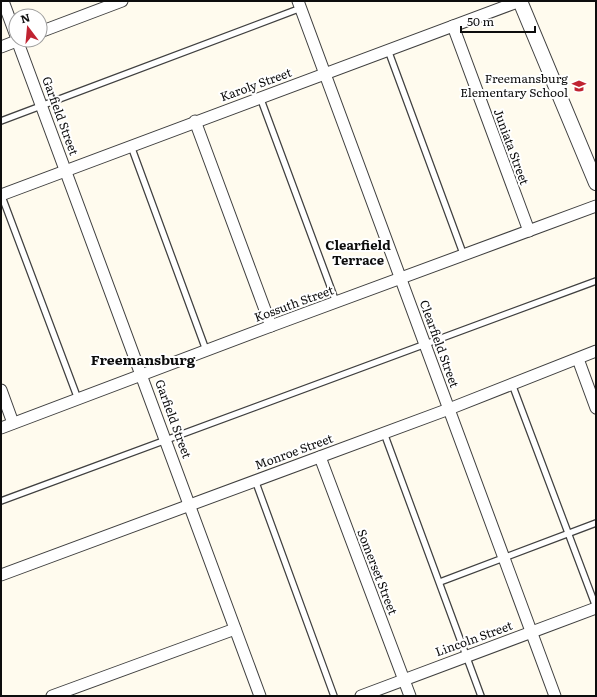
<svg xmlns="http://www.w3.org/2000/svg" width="597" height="697" font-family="Literata,serif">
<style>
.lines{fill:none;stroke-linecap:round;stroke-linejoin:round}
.service-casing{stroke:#404040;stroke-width:8}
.minor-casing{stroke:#404040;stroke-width:13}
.tertiary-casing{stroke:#404040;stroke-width:16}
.service{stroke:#fff;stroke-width:5.5}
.minor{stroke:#fff;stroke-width:11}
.tertiary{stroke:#fff;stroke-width:14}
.labels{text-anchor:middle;stroke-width:4;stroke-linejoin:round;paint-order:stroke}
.poi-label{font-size:12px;fill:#0d0d0d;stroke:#fff;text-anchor:end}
.street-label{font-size:12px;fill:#0d0d0d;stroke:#fff}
.neighbourhood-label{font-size:13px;font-weight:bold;fill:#0d0d0d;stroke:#fff}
.quarter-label{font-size:14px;font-weight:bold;fill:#0d0d0d;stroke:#fff}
</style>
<rect width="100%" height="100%" fill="#fffbee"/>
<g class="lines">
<defs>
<g id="service">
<polyline points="388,50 464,256"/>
<polyline points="260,97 336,302"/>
<polyline points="1,121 301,8"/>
<polyline points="131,146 206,350"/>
<polyline points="1,194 78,399"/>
<polyline points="512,384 596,607"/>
<polyline points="384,433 481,696"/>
<polyline points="255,480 334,696"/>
<polyline points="1,501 596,281"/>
<polyline points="440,582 596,523"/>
</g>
<g id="minor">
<polyline points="3,1 16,36"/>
<polyline points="298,1 555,696"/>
<polyline points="453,26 529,231"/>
<polyline points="40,32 122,1"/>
<polyline points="17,40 260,696"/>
<polyline points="1,47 19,40"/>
<polyline points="195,121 271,326"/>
<polyline points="1,195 520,1"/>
<polyline points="578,359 596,408"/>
<polyline points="1,390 13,423"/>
<polyline points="1,428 271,326 596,206"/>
<polyline points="320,457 410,696"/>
<polyline points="1,575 449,409 596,351"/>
<polyline points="52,696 235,629"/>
<polyline points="361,696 596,608"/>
</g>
<polyline id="tertiary" points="520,1 596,183"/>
</defs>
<use href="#service" class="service-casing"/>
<use href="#minor" class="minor-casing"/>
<use href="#tertiary" class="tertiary-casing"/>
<use href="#service" class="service"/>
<use href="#minor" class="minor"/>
<use href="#tertiary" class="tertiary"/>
</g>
<defs>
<symbol id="school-bare" viewBox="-9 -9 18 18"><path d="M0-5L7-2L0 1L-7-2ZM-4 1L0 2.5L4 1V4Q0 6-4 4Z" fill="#c02331" stroke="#fff" stroke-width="2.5" paint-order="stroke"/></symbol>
</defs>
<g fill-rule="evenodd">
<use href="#school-bare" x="569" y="76" width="20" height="20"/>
</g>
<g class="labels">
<g class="poi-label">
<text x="568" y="83">Freemansburg<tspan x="568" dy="14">Elementary School</tspan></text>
</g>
<g class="street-label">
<text transform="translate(256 85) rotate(-20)" y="4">Karoly Street</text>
<text transform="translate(60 116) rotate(70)" y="4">Garfield Street</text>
<text transform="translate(511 147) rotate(70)" y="4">Juniata Street</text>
<text transform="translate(294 304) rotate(-20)" y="4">Kossuth Street</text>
<text transform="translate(439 344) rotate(70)" y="4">Clearfield Street</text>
<text transform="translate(173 419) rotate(70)" y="4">Garfield Street</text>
<text transform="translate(294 452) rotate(-20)" y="4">Monroe Street</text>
<text transform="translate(377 572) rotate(69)" y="4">Somerset Street</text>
<text transform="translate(474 639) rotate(-20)" y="4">Lincoln Street</text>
</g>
<g class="neighbourhood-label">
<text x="358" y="250">Clearfield<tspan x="358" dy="15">Terrace</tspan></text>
</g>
<g class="quarter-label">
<text x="143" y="365">Freemansburg</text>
</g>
</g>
<rect width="597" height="697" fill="none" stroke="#0d0d0d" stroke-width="4"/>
<g transform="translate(28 28) rotate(344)"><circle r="19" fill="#ffffff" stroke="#9e9e9e"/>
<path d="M0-3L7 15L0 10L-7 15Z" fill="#c02331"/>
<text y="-6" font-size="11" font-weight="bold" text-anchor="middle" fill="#0d0d0d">N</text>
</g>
<path d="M461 26v6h74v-6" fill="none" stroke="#0d0d0d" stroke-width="2"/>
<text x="467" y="26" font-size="12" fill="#0d0d0d" stroke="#ffffff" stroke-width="3" paint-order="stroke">50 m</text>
</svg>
